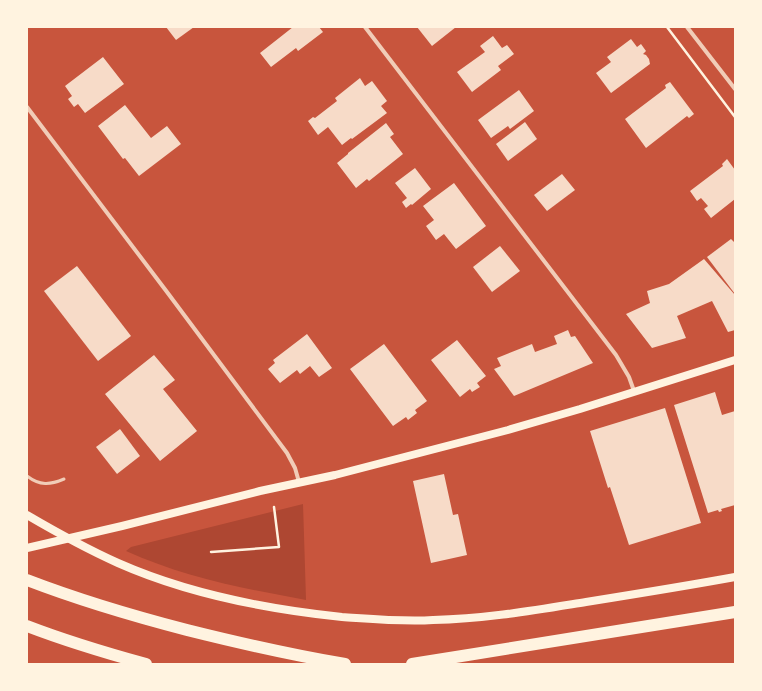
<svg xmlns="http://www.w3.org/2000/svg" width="762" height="691" font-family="'Varela Round',sans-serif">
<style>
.green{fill:#ae4732}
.building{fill:#f7dbc8}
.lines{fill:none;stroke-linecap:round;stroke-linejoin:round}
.path{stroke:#fff3e0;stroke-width:2.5}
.service{stroke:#f1ccb7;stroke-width:3}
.minor{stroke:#f1ccb7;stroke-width:4}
.secondary{stroke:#fff3e0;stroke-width:8}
.motorway{stroke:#fff3e0;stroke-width:12}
</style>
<rect width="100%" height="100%" fill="#c8553d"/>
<path class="green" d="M303,504L306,600C245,589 183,577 126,551L131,547Z"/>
<g class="building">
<polygon points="166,27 194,27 176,40"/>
<polygon points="293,27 319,27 323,32 298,51 296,48 271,67 260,53"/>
<polygon points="417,27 456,27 432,46"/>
<polygon points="493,36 502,48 507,45 514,54 498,66 501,70 472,92 457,72 485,52 480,46"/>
<polygon points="631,39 637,47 641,44 646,51 643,54 646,55 649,59 650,64 611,93 596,73 611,62 607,57"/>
<polygon points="103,57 124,84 85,113 78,104 74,107 68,99 72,96 65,86"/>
<polygon points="360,78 365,86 372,81 387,101 381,106 387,113 352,139 351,138 342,145 328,127 318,135 308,121 313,117 315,118 337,101 335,98"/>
<polygon points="670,82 694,114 689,118 687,116 646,148 625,119 666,88 665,85"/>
<polygon points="519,90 534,111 510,129 508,126 491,138 478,120"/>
<polygon points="125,105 151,138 167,126 181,144 139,176 125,158 123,159 98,126"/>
<polygon points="525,122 537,139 508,161 496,144"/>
<polygon points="386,123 394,134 390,137 403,154 369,181 367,179 356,188 337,163 348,154 348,153"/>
<polygon points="727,159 735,170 735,199 711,218 704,209 708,206 701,198 697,201 690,191 723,166 722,164"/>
<polygon points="415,168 431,189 412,205 411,204 406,208 402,202 407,198 395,183"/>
<polygon points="562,174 575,190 547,211 534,195"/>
<polygon points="454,183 486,226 456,249 444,234 436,240 426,226 434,220 423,206"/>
<polygon points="731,239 735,243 735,294 707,257"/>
<polygon points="500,246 520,271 492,292 473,267"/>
<polygon points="704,259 735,295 735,330 728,332 712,301 677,316 686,338 652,348 626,314 650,303 647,291 669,284"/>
<polygon points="77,266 131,336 98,361 44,291"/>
<polygon points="568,330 571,337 575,336 593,363 514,396 494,369 501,366 497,358 532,344 535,352 557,344 554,336"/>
<polygon points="307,334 332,368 319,377 310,366 300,374 297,370 280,383 268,369 275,363 273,360"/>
<polygon points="457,340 486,376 477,383 480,387 472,392 470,389 460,397 431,360"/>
<polygon points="384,344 427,401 415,410 417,413 408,420 406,417 393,426 350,369"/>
<polygon points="154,355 175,380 163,389 197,431 160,461 105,394"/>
<polygon points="715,392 722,415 735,411 735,505 721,509 722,511 719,512 718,510 708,513 674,405"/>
<polygon points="665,408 701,523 629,545 610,487 608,488 590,431"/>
<polygon points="120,429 140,456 117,474 96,447"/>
<polygon points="444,474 453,515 458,514 467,555 431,563 413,481"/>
</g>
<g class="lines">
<g class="path">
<polyline points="667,27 735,117"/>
<polyline points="211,552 279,547 274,507"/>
</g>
<path class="service" d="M27,476C40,486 50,485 64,479"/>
<g class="minor">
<polyline points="365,27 616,355 629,377 634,391"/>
<polyline points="687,27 735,89"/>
<polyline points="27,107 167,292 287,453 295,468 299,482"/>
</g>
<g class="secondary">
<path d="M27,515C56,532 87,549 118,563C188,594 265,609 342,617C372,619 403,622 433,620C485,619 536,610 586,602C636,594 686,586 735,577"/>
<polyline points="27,548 122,526 260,491 335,475 508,430 580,409 735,360"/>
</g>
<g class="motorway">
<path d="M27,580C79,600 133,616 187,630C239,643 292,655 345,664"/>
<path d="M27,626C66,641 106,653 146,664"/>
<polyline points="412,664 735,612"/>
</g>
</g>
<rect width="762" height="691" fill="none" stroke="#fff3e0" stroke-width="56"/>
</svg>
